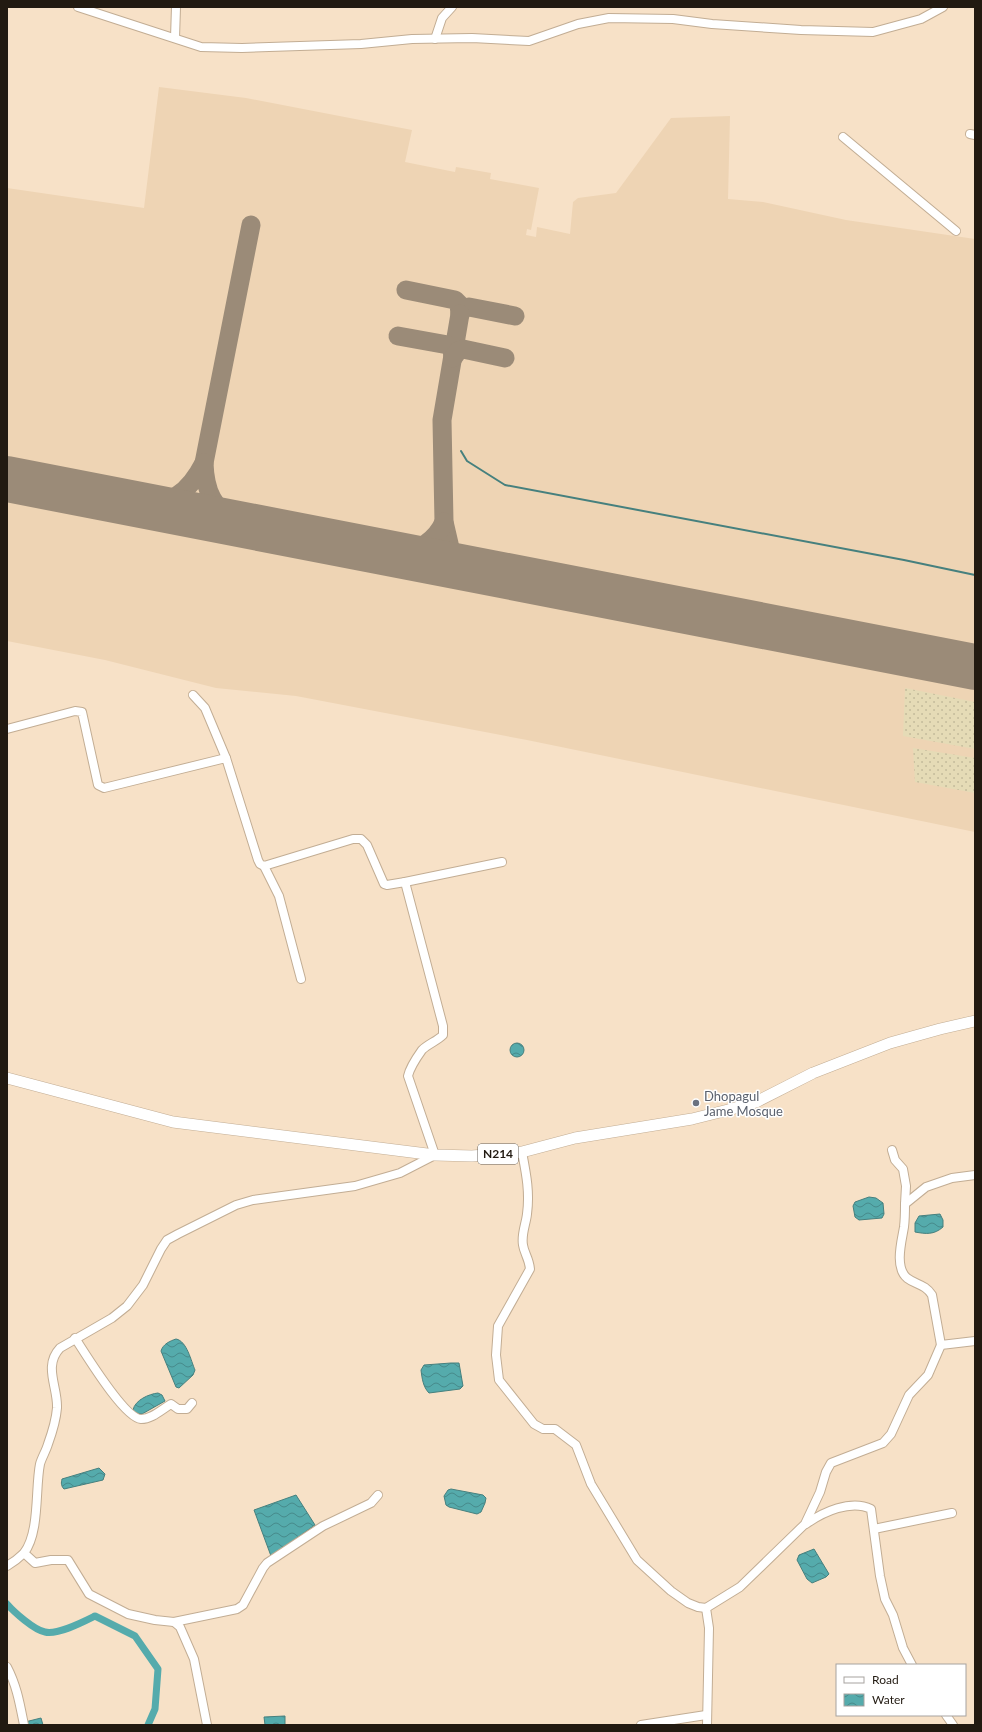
<svg xmlns="http://www.w3.org/2000/svg" width="982" height="1732" font-family="Lato,sans-serif">
<style>
.built{fill:#eed4b4}
.sand{fill:url(#sand-dots)}
.water{fill:url(#water-waves);stroke:#46807e}
.lines{fill:none;stroke-linecap:round;stroke-linejoin:round}
.stream{stroke:#46807e;stroke-width:2}
.canal{stroke:#55abac;stroke-width:7}
.taxiway{stroke:#9b8b78;stroke-width:19}
.runway{stroke:#9b8b78;stroke-width:46}
.minor-casing{stroke:#c2ad94;stroke-width:10}
.highway-casing{stroke:#c2ad94;stroke-width:12}
.minor{stroke:#fff;stroke-width:8}
.highway{stroke:#fff;stroke-width:11}
.worship-dot{fill:#6b7280;stroke:#fff;stroke-width:1.5}
.labels{text-anchor:middle;stroke-width:3;stroke-linejoin:round;paint-order:stroke}
.shield{fill:#fff;stroke:#645f58;stroke-width:1}
.shield-label{font-size:12px;font-weight:bold;fill:#221a11}
.worship-label{font-size:13px;fill:#5b616d;stroke:#fff;text-anchor:start}
</style>
<defs>
<pattern id="sand-dots" width="8" height="8" patternUnits="userSpaceOnUse"><rect width="8" height="8" fill="#e5dbb6"/><path d="M2 2h.1M6 6h.1" fill="none" stroke="#c4bb9b" stroke-width="1.8" stroke-linecap="round"/></pattern>
<pattern id="water-waves" width="16" height="10" patternUnits="userSpaceOnUse"><rect width="16" height="10" fill="#55abac"/><path d="M0 5q4-4 8 0t8 0" fill="none" stroke="#468a8b"/></pattern>
</defs>
<rect width="100%" height="100%" fill="#f7e1c7"/>
<polygon class="built" points="159,87 246,98 412,130 405,162 455,172 456,167 491,173 490,179 539,188 531,230 527,229 526,235 536,237 537,227 570,234 573,202 578,198 616,193 671,118 730,116 728,199 763,202 846,220 975,239 975,832 527,740 296,696 216,688 105,660 7,641 7,188 144,208"/>
<g class="sand">
<polygon points="905,688 975,702 975,749 903,736"/>
<polygon points="913,748 975,758 975,793 915,782"/>
</g>
<g class="water">
<circle cx="517" cy="1050" r="7"/>
<polygon points="869,1197 876,1198 883,1203 884,1214 882,1218 859,1220 855,1217 853,1206 855,1202"/>
<path d="M940,1214L943,1220V1227C934,1235 926,1234 915,1232V1223L919,1216Z"/>
<path d="M176,1339C187,1341 191,1361 195,1370L193,1375L179,1388L176,1387L161,1351C163,1344 170,1341 176,1339Z"/>
<path d="M451,1363H459L463,1386L460,1389L429,1393C423,1387 422,1378 421,1370L424,1365Z"/>
<path d="M158,1393L162,1395L165,1401L142,1414L136,1413L133,1410C135,1400 149,1394 158,1393Z"/>
<path d="M99,1468L105,1474L103,1480L64,1489C61,1486 61,1483 62,1479Z"/>
<polygon points="451,1489 483,1495 486,1498 485,1503 481,1512 477,1514 449,1507 446,1505 444,1496 448,1490"/>
<polygon points="296,1495 315,1525 271,1556 254,1510"/>
<polygon points="814,1549 829,1574 826,1577 812,1583 807,1579 797,1560 799,1555"/>
<polygon points="285,1716 285,1725 265,1725 264,1717"/>
<polygon points="41,1718 43,1725 26,1725 25,1722"/>
</g>
<g class="lines">
<polyline class="stream" points="461,451 467,461 505,485 904,560 975,575"/>
<path class="canal" d="M7,1604C14,1612 34,1630 45,1632C58,1635 83,1622 95,1616L135,1636L158,1669L155,1709L148,1725"/>
<g class="taxiway">
<polyline points="406,290 455,300 459,304 460,314 464,308 469,307 515,316"/>
<polyline points="460,314 442,420 444,522 450,548 455,556 460,561 473,570"/>
<polyline points="398,336 448,345 452,350 453,356"/>
<polyline points="453,358 458,351 463,349 505,358"/>
<polyline points="204,463 251,225"/>
<path d="M136,504C171,505 188,494 204,463C205,492 213,508 238,524"/>
<path d="M401,556C419,549 436,541 444,522"/>
</g>
<polyline class="runway" points="7,479 975,667"/>
<defs>
<g id="minor">
<polyline points="78,7 201,47 242,48 361,44 412,39 472,38 529,41 578,24 609,18 673,19 712,24 801,30 873,32 921,19 943,7"/>
<polyline points="175,38 176,7"/>
<polyline points="435,39 442,18 452,7"/>
<polyline points="970,134 975,135"/>
<polyline points="843,137 956,231"/>
<polyline points="193,695 205,708 226,758"/>
<path d="M7,729L75,711L82,712L98,785L104,788L226,758L258,860L260,864L264,866L353,839H361L367,845L384,884L387,885L405,882L443,1026V1035C437,1041 428,1044 422,1050C417,1057 410,1067 408,1076L435,1155L400,1173L355,1186L253,1200L236,1205L178,1234L167,1240L161,1249L143,1285L127,1306L112,1318L60,1348C43,1366 58,1387 57,1408C56,1420 52,1433 48,1444C46,1451 42,1457 40,1464C35,1489 40,1532 24,1553C19,1558 12,1563 7,1566"/>
<polyline points="264,866 279,896 301,979"/>
<polyline points="405,882 502,862"/>
<polyline points="892,1150 895,1160 903,1169 906,1186 905,1204"/>
<path d="M522,1152C526,1173 530,1192 527,1214C526,1224 521,1234 523,1245C524,1253 529,1258 530,1269L498,1326L496,1355L499,1380L534,1424L543,1429H555L576,1445L591,1484L637,1560L671,1591L688,1603L698,1607L706,1608"/>
<path d="M75,1338C85,1353 124,1418 141,1419C152,1419 161,1410 171,1404L178,1409H187L192,1403"/>
<path d="M941,1345L932,1295C925,1284 916,1285 907,1278C894,1267 902,1240 904,1227C905,1219 905,1212 905,1204L926,1187L952,1178L975,1175"/>
<path d="M806,1524C823,1512 851,1499 871,1509L880,1576L885,1599L893,1615L903,1648L912,1665"/>
<polyline points="874,1529 952,1513"/>
<polyline points="24,1553 35,1563 51,1560 68,1560 89,1594 128,1614 155,1620 174,1622 180,1627 194,1659 207,1725"/>
<polyline points="174,1622 237,1609 243,1605 263,1568 267,1563 323,1526 371,1503 378,1495"/>
<path d="M7,1667C17,1686 20,1705 24,1725"/>
<polyline points="946,1715 953,1725"/>
<polyline points="641,1725 706,1715"/>
<polyline points="707,1725 709,1628 706,1608 740,1587 805,1524 820,1492 826,1472 831,1463 883,1443 891,1434 909,1395 928,1375 941,1345 975,1341"/>
</g>
<polyline id="highway" points="7,1078 173,1122 435,1155 472,1156 522,1152 575,1138 692,1119 728,1110 756,1102 813,1073 890,1043 940,1029 975,1021"/>
</defs>
<use href="#minor" class="minor-casing"/>
<use href="#highway" class="highway-casing"/>
<use href="#minor" class="minor"/>
<use href="#highway" class="highway"/>
</g>
<circle class="worship-dot" cx="696" cy="1103" r="4"/>
<g class="labels">
<rect class="shield" x="478" y="1144" width="40" height="20" rx="3"/>
<g class="shield-label">
<text x="498" y="1158">N214</text>
</g>
<g class="worship-label">
<text x="704" y="1101">Dhopagul<tspan x="704" dy="15">Jame Mosque</tspan></text>
</g>
</g>
<rect width="982" height="1732" fill="none" stroke="#221a11" stroke-width="16"/>
<rect x="836" y="1664" width="130" height="52" fill="#ffffff" stroke="#a7a3a0"/>
<rect x="844" y="1677" width="20" height="6" fill="#ffffff" stroke="#a7a3a0"/>
<text x="872" y="1684" font-size="12" fill="#221a11">Road</text>
<rect x="844" y="1694" width="20" height="12" fill="url(#water-waves)" stroke="#a7a3a0"/>
<text x="872" y="1704" font-size="12" fill="#221a11">Water</text>
</svg>
